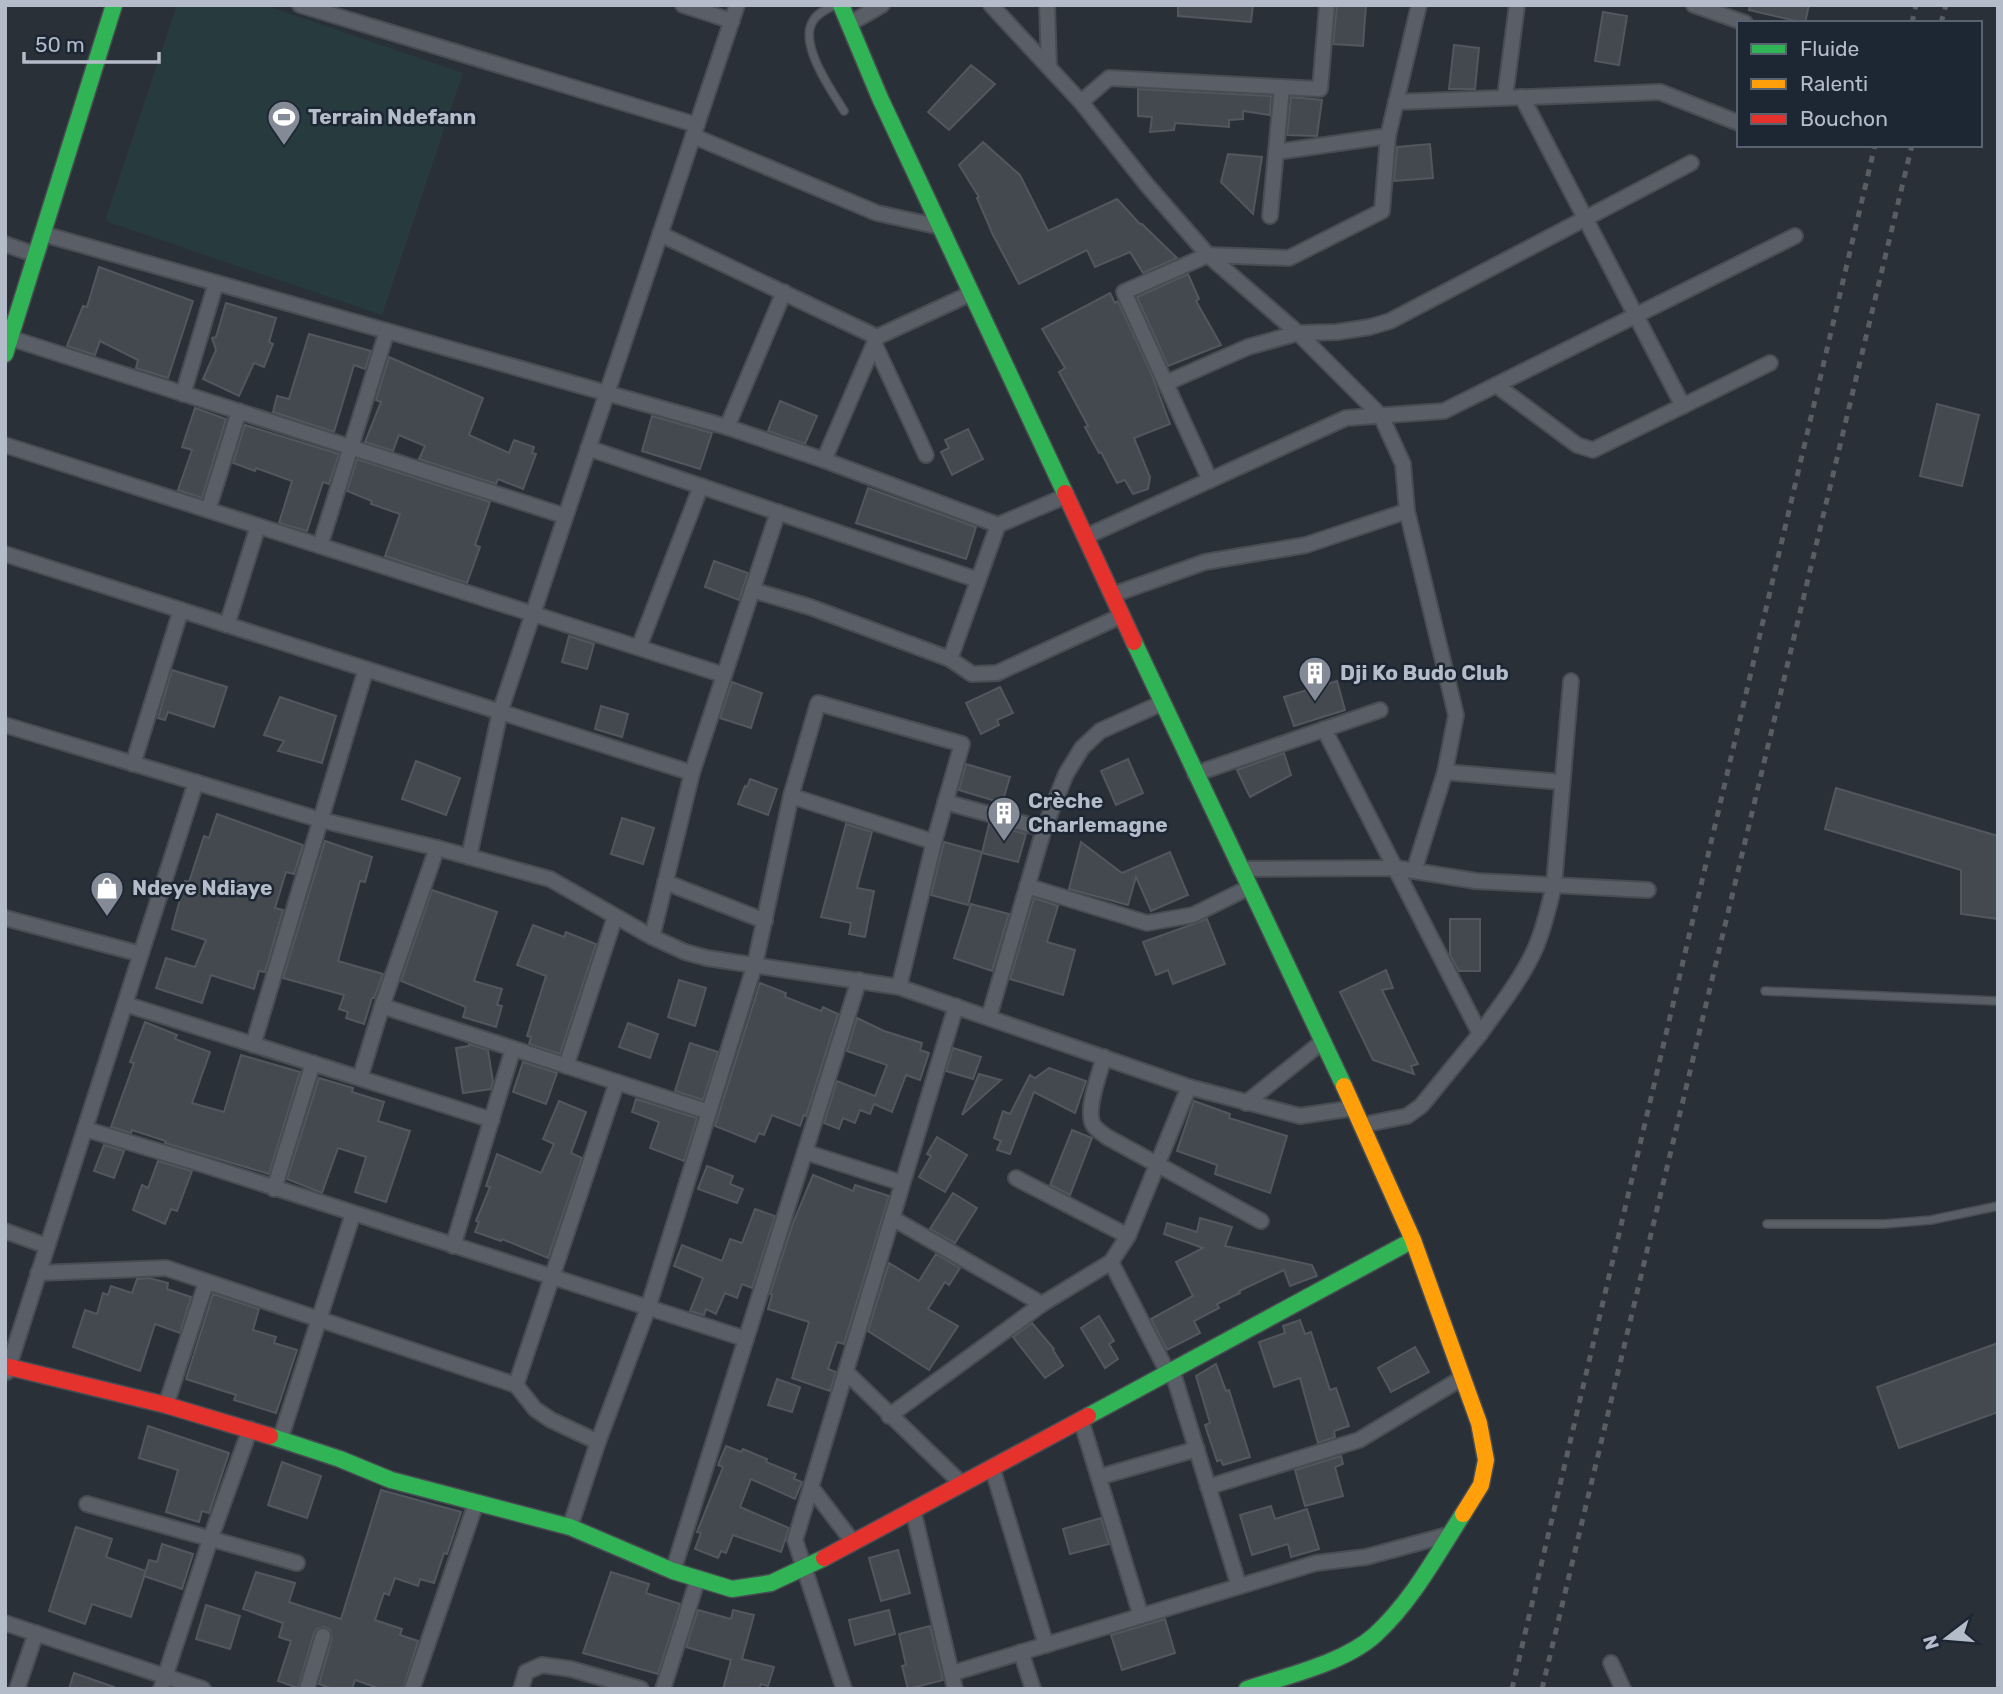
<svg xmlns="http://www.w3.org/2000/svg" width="2003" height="1694" font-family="Rubik,sans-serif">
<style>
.green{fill:#273a3e}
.building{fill:#444950;stroke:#52575f;stroke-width:2}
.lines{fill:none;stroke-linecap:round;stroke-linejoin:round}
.lane-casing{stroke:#484c53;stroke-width:10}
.street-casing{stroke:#484c53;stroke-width:18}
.fast-casing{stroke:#484c53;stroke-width:19}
.slow-casing{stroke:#484c53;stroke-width:19}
.jam-casing{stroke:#484c53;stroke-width:19}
.lane{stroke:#5a5e66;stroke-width:7}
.street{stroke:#5a5e66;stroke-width:14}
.fast{stroke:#30b455;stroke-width:16}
.slow{stroke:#ff9f0a;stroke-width:16}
.jam{stroke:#e5322d;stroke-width:16}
.rail{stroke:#595d64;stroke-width:5;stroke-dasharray:7 7;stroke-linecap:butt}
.labels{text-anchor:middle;stroke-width:5;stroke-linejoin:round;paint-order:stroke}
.poi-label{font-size:21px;font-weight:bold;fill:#b4bcc9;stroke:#1d2633;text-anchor:start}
</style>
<rect width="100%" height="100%" fill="#2a3038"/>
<polygon class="green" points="177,5 264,5 463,73 382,315 105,221"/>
<g class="building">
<polygon points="1178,5 1253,5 1251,22 1178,16"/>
<polygon points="1337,5 1366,5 1363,46 1333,44"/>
<polygon points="1750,5 1809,5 1805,23 1749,10"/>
<polygon points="1603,12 1627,16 1619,65 1595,61"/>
<polygon points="1454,45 1479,48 1475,89 1449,89"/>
<polygon points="971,65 995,84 949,130 928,112"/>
<polygon points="1138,89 1271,96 1270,115 1243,111 1243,119 1229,120 1229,127 1175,123 1174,130 1150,132 1152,117 1138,116"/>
<polygon points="1291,97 1322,100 1317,136 1287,135"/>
<polygon points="983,142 1020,175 1048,231 1117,199 1140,224 1142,224 1177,258 1143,273 1130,252 1095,267 1087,250 1019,284 993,235 977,198 979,197 959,165"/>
<polygon points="1430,144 1433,178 1394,181 1397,147"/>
<polygon points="1228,154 1262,157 1253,214 1221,182"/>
<polygon points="99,267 193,301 168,378 136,368 138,360 100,341 95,355 67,346 83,306 87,307"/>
<polygon points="1188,274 1199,299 1196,301 1221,345 1168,366 1137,297"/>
<polygon points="1110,293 1115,303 1118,301 1151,373 1170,424 1134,438 1150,477 1148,489 1133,494 1125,480 1117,483 1101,452 1099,453 1085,427 1088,426 1059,372 1065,368 1042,329"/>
<polygon points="226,303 276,318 269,342 273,344 264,367 254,363 239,396 203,379 216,350 212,338 216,337"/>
<polygon points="309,334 371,351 365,369 354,365 334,432 273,412 277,396 289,399"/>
<polygon points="389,357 483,398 469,435 509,453 514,440 534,447 532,453 536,454 523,489 498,479 496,484 419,459 425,446 399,435 393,451 365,442 381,402 376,400"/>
<polygon points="780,401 817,416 805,444 768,431"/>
<polygon points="1937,404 1979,415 1962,486 1920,476"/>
<polygon points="195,408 226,419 202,498 178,490 192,450 182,447"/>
<polygon points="652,416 712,433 700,469 642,451"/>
<polygon points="245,425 339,454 329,484 323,482 307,531 279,523 292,481 256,468 255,471 233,463"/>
<polygon points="968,429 983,459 952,475 941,452 949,448 945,440"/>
<polygon points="357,459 490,502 475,545 480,547 467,583 385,556 400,514 371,504 372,501 347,491"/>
<polygon points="868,488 976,527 966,559 856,523"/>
<polygon points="714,561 748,573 739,600 705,587"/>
<polygon points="569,636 594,644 587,669 562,662"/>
<polygon points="172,670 227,687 214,727 168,712 165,720 158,718"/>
<polygon points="1337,681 1345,710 1294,726 1284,697"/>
<polygon points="732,682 762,693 751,728 720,718"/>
<polygon points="1000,687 1013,713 997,720 999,725 981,734 966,703"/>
<polygon points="280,697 336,716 322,763 278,751 284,741 264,735"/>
<polygon points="601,706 628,714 622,737 595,729"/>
<polygon points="1284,753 1291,775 1250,797 1237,770"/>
<polygon points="1128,759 1143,793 1116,805 1101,771"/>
<polygon points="416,761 460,778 446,815 402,799"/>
<polygon points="966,764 1010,777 1002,803 959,790"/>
<polygon points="750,779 777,789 768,815 738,804 745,786 747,787"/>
<polygon points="1836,788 1998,836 1998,919 1961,914 1961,870 1825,829"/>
<polygon points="217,814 303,845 294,874 286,872 275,908 283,910 265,972 259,971 254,989 211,975 202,1003 156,988 166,958 195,967 206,940 172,929 185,881 189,882 204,836 209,838"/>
<polygon points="622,818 654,828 643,864 611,854"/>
<polygon points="846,824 872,832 857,888 874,891 865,937 849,934 851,923 821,917"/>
<polygon points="989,824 1026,834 1018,862 982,853"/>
<polygon points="325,841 372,857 365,882 360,881 338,961 383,974 374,998 372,998 364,1024 346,1018 348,1012 339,1009 344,995 283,978"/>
<polygon points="944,842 982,852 968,905 931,895"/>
<polygon points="1081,842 1122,873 1170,852 1188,895 1151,911 1136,877 1128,905 1069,889"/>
<polygon points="432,890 497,912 474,981 502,989 497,1005 502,1006 496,1027 463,1017 466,1007 401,981"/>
<polygon points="1034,898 1058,906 1047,942 1075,950 1063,995 1010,979"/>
<polygon points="971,904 1009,914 992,971 954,958"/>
<polygon points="1207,919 1225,964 1173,984 1168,970 1156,975 1143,942"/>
<polygon points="1450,919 1480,919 1480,971 1459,971 1450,955"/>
<polygon points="533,925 564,937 566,932 596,944 560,1054 529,1044 531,1037 527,1036 546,976 517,965"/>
<polygon points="1386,970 1393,988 1382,990 1418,1064 1411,1066 1414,1074 1373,1060 1340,992"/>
<polygon points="679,980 706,988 695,1026 668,1017"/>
<polygon points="760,983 786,993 785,997 821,1011 823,1007 838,1014 806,1116 804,1115 800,1126 772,1115 764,1135 759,1133 755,1142 715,1126"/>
<polygon points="857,1018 884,1031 922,1043 920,1050 929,1053 920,1080 906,1075 892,1112 874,1104 870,1114 860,1110 855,1123 843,1118 839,1129 824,1123 837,1081 875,1096 887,1065 847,1051"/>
<polygon points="145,1022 177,1035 175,1039 210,1052 192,1103 224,1112 241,1055 300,1072 269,1174 165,1143 166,1141 132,1130 131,1133 111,1127 134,1063 130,1062"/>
<polygon points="628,1023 658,1034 650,1058 619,1047"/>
<polygon points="690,1043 718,1052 703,1100 675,1091"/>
<polygon points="469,1044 488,1050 493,1082 491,1089 463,1093 456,1048 469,1046"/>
<polygon points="953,1048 981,1057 973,1079 946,1071"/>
<polygon points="523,1062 557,1073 546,1104 513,1092"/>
<polygon points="1049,1068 1086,1081 1075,1113 1034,1092 1010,1154 997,1150 1001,1141 994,1138 1003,1111 1010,1114 1030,1075 1035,1078"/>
<polygon points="979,1074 1001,1080 962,1115"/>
<polygon points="319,1078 353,1088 352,1092 384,1102 378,1121 410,1131 386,1202 355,1192 366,1157 338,1148 322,1193 287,1179"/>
<polygon points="636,1099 697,1118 684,1161 650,1148 659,1122 632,1112"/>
<polygon points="559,1101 586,1112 571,1153 582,1158 548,1258 502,1239 501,1241 475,1232 479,1222 476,1221 490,1187 486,1186 497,1154 541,1173 554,1144 543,1139"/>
<polygon points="1194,1101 1230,1114 1229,1118 1287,1136 1270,1193 1215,1174 1217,1165 1177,1151"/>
<polygon points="1072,1130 1092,1138 1070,1195 1050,1185"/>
<polygon points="937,1137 967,1155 945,1192 919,1177 931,1156 927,1154"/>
<polygon points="104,1145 124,1151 114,1178 94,1171"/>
<polygon points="158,1161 192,1171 177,1211 171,1209 165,1224 133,1210 142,1185 148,1188"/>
<polygon points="707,1166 733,1176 730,1184 743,1189 737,1203 698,1189"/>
<polygon points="813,1175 853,1191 855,1185 889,1196 844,1344 837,1342 828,1369 836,1372 830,1391 792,1378 809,1322 768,1309 772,1295 770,1294 793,1223"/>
<polygon points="953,1193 977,1208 955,1243 930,1229"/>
<polygon points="755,1209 775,1216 752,1288 742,1284 737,1298 725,1293 716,1314 706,1309 704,1315 690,1311 703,1278 674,1266 682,1245 722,1261 730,1239 742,1243"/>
<polygon points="1200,1218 1232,1227 1225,1246 1312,1265 1317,1276 1290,1286 1284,1270 1239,1291 1240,1293 1217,1304 1219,1308 1194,1321 1200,1333 1167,1350 1151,1319 1193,1296 1176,1262 1203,1248 1164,1234 1167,1223 1197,1232"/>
<polygon points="936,1254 960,1268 949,1285 945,1282 928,1309 958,1326 929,1370 868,1331 889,1263 919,1281"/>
<polygon points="149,1278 168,1283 167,1289 191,1297 180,1333 155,1324 140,1371 73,1347 85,1310 97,1314 103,1293 108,1295 111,1286 132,1293 137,1279"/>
<polygon points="213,1294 259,1309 253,1330 276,1337 274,1343 297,1350 276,1413 234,1400 236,1395 186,1379"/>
<polygon points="1099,1316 1114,1341 1109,1344 1118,1359 1105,1368 1081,1328"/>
<polygon points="1300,1320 1305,1334 1311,1332 1330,1390 1336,1388 1349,1426 1334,1431 1335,1437 1318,1443 1300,1378 1274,1387 1259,1342 1285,1333 1283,1326"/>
<polygon points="1032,1323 1054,1349 1053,1350 1063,1366 1045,1378 1013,1337"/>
<polygon points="1998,1343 1998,1412 1899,1448 1877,1387"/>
<polygon points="1415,1347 1429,1372 1391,1392 1378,1368"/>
<polygon points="1216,1364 1226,1391 1229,1390 1250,1457 1223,1465 1221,1460 1217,1461 1205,1425 1210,1423 1196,1376"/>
<polygon points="777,1379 800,1387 792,1412 768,1405"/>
<polygon points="148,1426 229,1453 209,1513 202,1511 199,1522 166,1512 178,1470 139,1458"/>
<polygon points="726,1446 741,1452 743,1449 767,1459 766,1462 796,1474 794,1479 802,1482 795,1499 751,1479 740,1507 789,1528 781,1552 733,1535 726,1553 721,1551 718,1558 695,1549 701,1533 697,1532 723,1467 718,1465"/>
<polygon points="1341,1456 1343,1464 1335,1467 1343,1496 1305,1506 1295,1470"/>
<polygon points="282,1462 321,1476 307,1518 268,1505"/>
<polygon points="381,1490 461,1512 447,1554 444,1553 434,1583 420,1579 418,1586 395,1578 389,1595 384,1593 375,1620 402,1629 400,1635 418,1641 403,1689 381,1689 355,1680 352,1689 333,1689 319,1684 332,1638 330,1630 325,1627 317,1629 314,1633 298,1688 278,1681 291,1641 279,1637 283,1623 243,1609 256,1572 295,1583 289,1602 341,1619"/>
<polygon points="1271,1506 1275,1519 1307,1509 1319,1549 1291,1557 1288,1544 1252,1555 1240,1515"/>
<polygon points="1101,1518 1109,1544 1070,1554 1063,1529"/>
<polygon points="76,1527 112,1539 106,1557 146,1571 131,1617 92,1604 85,1624 49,1611"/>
<polygon points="162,1544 193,1554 182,1589 144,1576 149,1560 157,1562"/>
<polygon points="898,1550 910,1593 881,1601 869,1558"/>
<polygon points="611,1572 649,1584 646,1593 680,1604 658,1674 583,1653"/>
<polygon points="206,1605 240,1616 230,1649 196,1639"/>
<polygon points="698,1610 731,1619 733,1610 754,1615 742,1659 774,1667 768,1686 761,1684 759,1689 723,1689 731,1660 686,1647"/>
<polygon points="889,1610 895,1634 855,1645 849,1620"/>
<polygon points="1165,1619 1175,1653 1122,1670 1111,1635"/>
<polygon points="930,1626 943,1680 908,1689 902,1666 906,1665 899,1634"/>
<polygon points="74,1673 114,1687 114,1689 69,1689"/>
</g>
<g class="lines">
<defs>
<g id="lane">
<path d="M835,5C827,9 817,13 813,21C798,44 832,91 844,111"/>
<polyline points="1765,991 1998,1001"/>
<polyline points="1767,1224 1884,1224 1931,1220 1998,1206"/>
</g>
<g id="street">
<polyline points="300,5 697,125"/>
<polyline points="683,5 732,21"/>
<polyline points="991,5 1081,102 1147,185 1208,255 1298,333 1381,416 1403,464 1407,511 1456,715 1445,772 1414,871"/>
<polyline points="1047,5 1049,67"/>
<polyline points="1694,5 1745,23"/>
<polyline points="849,24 882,5"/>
<polyline points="1505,97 1517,5"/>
<polyline points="1522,97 1683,406"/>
<polyline points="1081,102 1109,78 1320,89 1327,5"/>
<polyline points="1396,102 1660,92 1739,123"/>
<polyline points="693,136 877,213 941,227"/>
<polyline points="1276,152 1388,136"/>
<polyline points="1270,216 1282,87"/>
<polyline points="43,234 727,427 824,460 998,525 1066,496"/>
<polyline points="660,234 877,337"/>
<polyline points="5,244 36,255"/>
<polyline points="10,338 565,516"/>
<polyline points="874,343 926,455"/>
<polyline points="1166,383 1248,347 1298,333 1337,332 1370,327 1390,321 1691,163"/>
<polyline points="1496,385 1577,445 1593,450 1770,363"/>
<polyline points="183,394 216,283"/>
<polyline points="727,427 784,292"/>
<polyline points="5,445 724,675"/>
<polyline points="588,448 978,580"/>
<polyline points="824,460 877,337 972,293"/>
<polyline points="1210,480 1124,292 1208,255 1289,258 1382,211 1388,136 1419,5"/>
<polyline points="208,510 239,411"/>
<polyline points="998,525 950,659 972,674 997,673 1121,616"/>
<polyline points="1085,537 1346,418 1444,411 1795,236"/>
<polyline points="320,546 387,331"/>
<polyline points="5,554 692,773"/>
<polyline points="752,590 810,607 950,659"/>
<polyline points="1112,595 1205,562 1306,545 1407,511"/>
<polyline points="227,625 258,526"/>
<polyline points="639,647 701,486"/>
<polyline points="5,725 321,820 437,848 550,879 652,937 685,952 707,958 899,987 1189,1087 1300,1116 1354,1108"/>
<polyline points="1324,729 1480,1034 1421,1106 1407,1116 1362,1125"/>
<polyline points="133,764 181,610"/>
<polyline points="1445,772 1562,782"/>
<polyline points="1195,774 1380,710"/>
<polyline points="791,796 934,842"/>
<polyline points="945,802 1044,829"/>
<polyline points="469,857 500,712 737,5"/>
<polyline points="1240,869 1396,868 1476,881 1648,890"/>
<polyline points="665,882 765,921"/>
<polyline points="1027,886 1147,923 1193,915 1248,888"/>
<polyline points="5,918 141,954"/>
<polyline points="652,937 692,773 778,512"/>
<polyline points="125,1004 492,1120"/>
<polyline points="382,1006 709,1112"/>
<polyline points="989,1017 1044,829 1066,774 1082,748 1100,731 1162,703"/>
<path d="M1480,1034C1499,1007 1521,980 1535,949C1544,929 1549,906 1554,885L1571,681"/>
<polyline points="253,1045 366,669"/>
<path d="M1104,1057C1100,1073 1084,1112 1094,1126C1097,1130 1103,1134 1107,1137L1261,1221"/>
<polyline points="566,1066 615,917"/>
<polyline points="360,1078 382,1006 437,848"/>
<polyline points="1246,1103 1322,1042"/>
<polyline points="85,1129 201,1164 746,1339"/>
<polyline points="805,1152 902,1183"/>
<polyline points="1016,1178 1128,1236"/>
<polyline points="274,1189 313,1063"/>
<polyline points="892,1218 1042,1304"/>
<polyline points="5,1231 47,1246"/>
<polyline points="453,1246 513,1049"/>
<polyline points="1111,1262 1168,1373"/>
<polyline points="38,1273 166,1268 516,1385"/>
<polyline points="1172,1370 1239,1586"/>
<polyline points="7,1372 196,782"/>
<polyline points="846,1372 962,1484"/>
<polyline points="166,1405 206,1283"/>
<polyline points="889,1416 1042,1304 1111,1262 1128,1236 1189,1087"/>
<polyline points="1081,1420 1141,1616"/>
<polyline points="280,1440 353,1214"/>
<polyline points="598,1442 551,1420 535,1409 516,1385 617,1082"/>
<polyline points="992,1467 1046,1645"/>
<polyline points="1099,1477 1197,1449"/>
<polyline points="811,1487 853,1542"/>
<polyline points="1208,1487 1359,1440 1462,1378"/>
<polyline points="87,1504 297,1563"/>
<polyline points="913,1510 955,1689"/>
<polyline points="570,1527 598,1442 648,1308 755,964 791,796 818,703 962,744 934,842 899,987"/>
<polyline points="673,1571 859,980"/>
<polyline points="5,1623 203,1689"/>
<polyline points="1021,1652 1033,1689"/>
<polyline points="1611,1663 1623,1689"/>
<polyline points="953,1673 1316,1563 1366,1557 1451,1534"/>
<polyline points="17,1689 36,1633"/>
<polyline points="161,1689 210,1540 250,1429"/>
<polyline points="307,1689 323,1636"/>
<polyline points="412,1689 476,1503"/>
<polyline points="521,1689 526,1672 542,1665 571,1669 641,1689"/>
<polyline points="663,1689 698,1578"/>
<polyline points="844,1689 795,1540 956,1006"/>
</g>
<g id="fast">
<polyline points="841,5 880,98 1065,493"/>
<polyline points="5,354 114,5"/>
<polyline points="1134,642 1344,1086"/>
<polyline points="1088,1416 1413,1240"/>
<polyline points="270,1436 340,1459 391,1480 570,1527 673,1571 732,1589 771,1583 824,1558"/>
<path d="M1247,1689C1286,1676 1344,1663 1375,1635C1412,1601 1436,1556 1463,1514"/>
</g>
<polyline id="slow" points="1344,1086 1413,1240 1479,1423 1486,1460 1481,1485 1463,1514"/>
<g id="jam">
<polyline points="1065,493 1134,642"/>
<polyline points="5,1366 166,1405 270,1436"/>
<polyline points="824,1558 1088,1416"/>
</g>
</defs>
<use href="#lane" class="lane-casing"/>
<use href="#street" class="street-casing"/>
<use href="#fast" class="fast-casing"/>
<use href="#slow" class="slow-casing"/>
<use href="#jam" class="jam-casing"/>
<use href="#lane" class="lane"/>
<use href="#street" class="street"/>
<use href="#fast" class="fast"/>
<use href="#slow" class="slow"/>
<use href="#jam" class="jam"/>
<g class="rail">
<polyline points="1912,23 1916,5"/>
<polyline points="1941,23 1946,5"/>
<polyline points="1512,1689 1875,145"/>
<polyline points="1542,1689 1912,145"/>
</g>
</g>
<defs>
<symbol id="stadium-pin" viewBox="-11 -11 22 30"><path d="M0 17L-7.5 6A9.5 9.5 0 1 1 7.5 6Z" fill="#848b96" stroke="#1d2633"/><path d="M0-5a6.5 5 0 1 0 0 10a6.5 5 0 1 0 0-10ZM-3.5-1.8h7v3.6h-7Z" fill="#fff"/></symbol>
<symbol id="building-pin" viewBox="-11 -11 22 30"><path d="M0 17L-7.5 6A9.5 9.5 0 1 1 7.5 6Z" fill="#848b96" stroke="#1d2633"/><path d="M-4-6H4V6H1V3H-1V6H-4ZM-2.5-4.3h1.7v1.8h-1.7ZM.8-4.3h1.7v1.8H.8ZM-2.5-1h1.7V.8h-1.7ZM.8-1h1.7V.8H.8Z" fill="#fff"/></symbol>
<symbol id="shop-pin" viewBox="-11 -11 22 30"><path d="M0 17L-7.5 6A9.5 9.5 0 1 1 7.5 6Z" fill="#848b96" stroke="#1d2633"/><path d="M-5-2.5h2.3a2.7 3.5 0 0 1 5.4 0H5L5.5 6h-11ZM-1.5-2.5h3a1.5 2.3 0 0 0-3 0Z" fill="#fff"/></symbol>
</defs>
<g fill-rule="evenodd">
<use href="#stadium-pin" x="265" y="98" width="38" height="52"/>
<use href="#building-pin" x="1296" y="654" width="38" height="52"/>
<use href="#building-pin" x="985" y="794" width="38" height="52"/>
<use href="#shop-pin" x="88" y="869" width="38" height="52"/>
</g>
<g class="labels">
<g class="poi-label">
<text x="308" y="124">Terrain Ndefann</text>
<text x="1340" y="680">Dji Ko Budo Club</text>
<text x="1028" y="808">Crèche<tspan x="1028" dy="24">Charlemagne</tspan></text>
<text x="132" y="895">Ndeye Ndiaye</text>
</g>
</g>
<rect width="2003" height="1694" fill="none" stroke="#b4bcc9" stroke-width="14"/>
<rect x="1737" y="21" width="245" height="126" fill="#1d2633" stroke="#59626f" stroke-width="2"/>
<rect x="1751" y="44" width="35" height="10" fill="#30b455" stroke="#59626f" stroke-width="2"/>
<text x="1800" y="56" font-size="21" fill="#b4bcc9">Fluide</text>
<rect x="1751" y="79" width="35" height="10" fill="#ff9f0a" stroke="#59626f" stroke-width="2"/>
<text x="1800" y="91" font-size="21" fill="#b4bcc9">Ralenti</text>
<rect x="1751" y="114" width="35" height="10" fill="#e5322d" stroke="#59626f" stroke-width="2"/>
<text x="1800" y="126" font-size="21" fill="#b4bcc9">Bouchon</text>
<g transform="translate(1947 1638) rotate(254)" stroke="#1d2633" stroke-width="5" paint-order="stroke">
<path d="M0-5L12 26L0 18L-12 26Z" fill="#b4bcc9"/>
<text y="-10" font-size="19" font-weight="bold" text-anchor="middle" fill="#b4bcc9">N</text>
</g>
<path d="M24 52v10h135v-10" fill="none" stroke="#b4bcc9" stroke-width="3.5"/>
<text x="35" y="52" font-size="21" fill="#b4bcc9" stroke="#1d2633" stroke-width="5" paint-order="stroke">50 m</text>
</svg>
